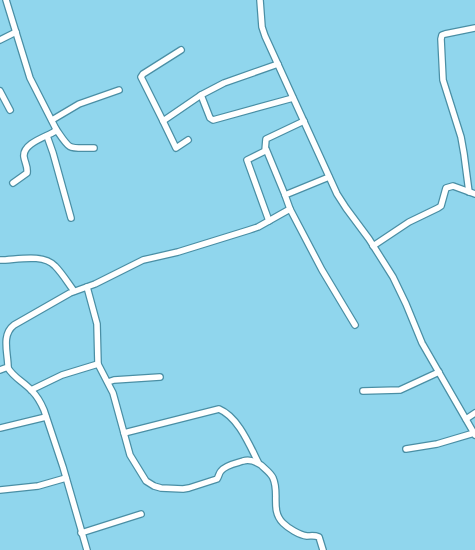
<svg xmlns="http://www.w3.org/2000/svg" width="475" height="550" font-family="Ubuntu,sans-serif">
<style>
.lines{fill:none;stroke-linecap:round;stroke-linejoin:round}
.minor-casing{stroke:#4a8fa5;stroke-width:8}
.minor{stroke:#fff;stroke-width:5.5}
</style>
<rect width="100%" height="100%" fill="#90d6ed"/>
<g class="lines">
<defs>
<g id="minor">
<path d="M6,0L30,78L56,129L54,132C45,137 22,144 24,157C25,163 28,167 27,173L13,183"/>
<polyline points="260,0 262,27 265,36 337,194 346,208 369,239 393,277 406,304 422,343 475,435"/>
<polyline points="0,40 16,32"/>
<polyline points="181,50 143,74 141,77 163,121 201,95 224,83 278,64"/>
<polyline points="0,91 10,110"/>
<polyline points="201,95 210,118 213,120 293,98"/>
<polyline points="52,120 79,104 119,90"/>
<polyline points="163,121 176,148 188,140"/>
<path d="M56,129C71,151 67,148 94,148"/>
<polyline points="47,136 53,153 71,218"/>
<polyline points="266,149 285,195"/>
<polyline points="469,192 464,154 461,137 443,80 441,39 442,35 445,34 475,28"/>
<polyline points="290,209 322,270 355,325"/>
<polyline points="269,221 247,160 265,151 266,139 304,121"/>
<polyline points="373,246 409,222 438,208 441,206 446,188 453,186 475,194"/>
<path d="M0,260C16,260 43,253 55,266C62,273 68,283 74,291"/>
<path d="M87,287L97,324L98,364L113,393L130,455L146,481L154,486L161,488L183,489L189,488L217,479C219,476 219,473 221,471C225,465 237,463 243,461C250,459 255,461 261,465C265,469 271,473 273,478C280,493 270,510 283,523C288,528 299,535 307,536C311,536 314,535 319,537L323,550"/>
<path d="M8,368C14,378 24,382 32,391C37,396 41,403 44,410L63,467L87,550"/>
<path d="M0,370L8,367C8,353 1,335 14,325L70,293L95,284L143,260L178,252L249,230L258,227L290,209L285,195L329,177"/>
<polyline points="108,382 114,380 160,377"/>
<polyline points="31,390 62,375 98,364"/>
<polyline points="363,391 400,390 439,372"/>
<polyline points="466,419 475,413"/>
<polyline points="0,428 46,417"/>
<path d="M124,433L219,409C238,417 249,444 258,462"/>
<polyline points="406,449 437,444 474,433"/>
<polyline points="0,490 38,486 66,478"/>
<polyline points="81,533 141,514"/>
</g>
</defs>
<use href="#minor" class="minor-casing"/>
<use href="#minor" class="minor"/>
</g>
</svg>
